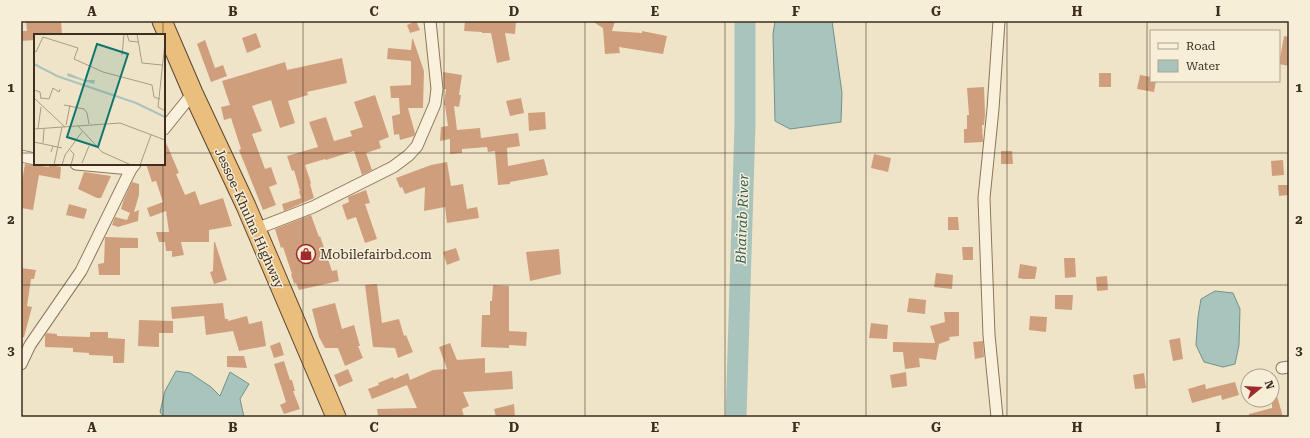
<svg xmlns="http://www.w3.org/2000/svg" width="1310" height="438" font-family="'Roboto Serif',serif">
<style>
.water{fill:#a9c4bc;stroke:#6f938a}
.lines{fill:none;stroke-linecap:round;stroke-linejoin:round}
.river{stroke:#a9c4bc;stroke-width:21}
.building{fill:#cf9f7d}
.minor-casing{stroke:#8d765c;stroke-width:13}
.trunk-casing{stroke:#5b4430;stroke-width:21}
.minor{stroke:#faf1dc;stroke-width:11}
.trunk{stroke:#eabe7c;stroke-width:19}
.grid{fill:none;stroke:#3d2e20;stroke-width:1;stroke-opacity:0.55}
.labels{text-anchor:middle;stroke-width:3;stroke-linejoin:round;paint-order:stroke}
.street-label{font-size:13px;fill:#3d2e20;stroke:#f7eed8}
.poi-label{font-size:13px;fill:#3d2e20;stroke:#f7eed8;text-anchor:start}
.water-label{font-size:14px;font-style:italic;fill:#2f5d5a;stroke:#f7eed8}
.inset-river{fill:none;stroke:#a9c4bc;stroke-width:2}
.inset-road{fill:none;stroke:#a89b85;stroke-width:1}
.view{fill:#0f766e;fill-opacity:0.15;stroke:#0f766e;stroke-width:2}
.inset-edge{fill:none;stroke:#3d2e20;stroke-width:2}
.neatline{fill:none;stroke:#3d2e20;stroke-width:1.5}
.grid-label{font-size:13px;text-anchor:middle;font-weight:bold;fill:#3d2e20}
</style>
<rect width="100%" height="100%" fill="#f0e4c8"/>
<g class="water">
<polygon points="775,21 832,21 842,93 841,122 790,129 775,121 773,34"/>
<polygon points="1215,291 1233,293 1240,309 1239,345 1235,364 1223,367 1204,362 1196,345 1198,317 1201,299"/>
<polygon points="176,371 190,373 211,387 220,396 230,372 249,384 240,399 244,417 164,417 160,412 165,391"/>
</g>
<g class="lines">
<polyline class="river" points="736,417 745,124 745,21"/>
</g>
<g class="building">
<polygon points="26,21 61,21 62,35 35,35 35,40 21,41 21,31 27,31"/>
<polygon points="416,21 420,30 410,33 407,25"/>
<polygon points="465,21 516,21 515,34 505,33 510,60 497,63 491,33 482,33 482,32 464,31"/>
<polygon points="592,21 615,21 612,31 642,33 642,31 667,36 663,54 619,47 620,53 605,54 603,28"/>
<polygon points="256,33 261,47 247,53 242,38"/>
<polygon points="1284,36 1289,37 1289,66 1279,64"/>
<polygon points="412,39 413,39 424,71 423,108 408,108 415,133 414,136 400,140 399,134 394,135 392,116 400,114 399,98 391,98 390,86 411,85 411,61 387,59 388,48 411,50"/>
<polygon points="205,40 215,68 223,65 227,76 211,82 197,44"/>
<polygon points="342,58 347,83 307,92 308,95 288,101 295,123 280,128 271,100 252,106 262,131 252,134 265,169 271,167 277,184 269,187 276,205 263,210 239,150 241,149 231,118 224,120 221,107 230,105 222,81 285,62 287,70"/>
<polygon points="443,72 462,75 459,95 461,95 459,107 454,106 457,130 480,128 481,138 518,133 520,146 507,148 508,166 544,159 548,175 510,182 510,184 498,185 495,151 488,152 487,147 462,149 462,153 450,154 450,139 440,141 441,127 448,126 445,105 444,105 446,89 444,89"/>
<rect x="1099" y="73" width="12" height="14"/>
<polygon points="1140,75 1151,77 1151,81 1156,81 1154,92 1137,89"/>
<polygon points="984,87 985,115 984,125 982,125 983,142 964,143 964,129 967,129 967,115 969,115 967,88"/>
<polygon points="375,95 389,137 379,141 381,148 366,153 372,170 362,175 354,151 326,160 325,159 305,165 311,183 310,184 314,198 284,211 282,204 301,198 299,191 300,191 294,170 292,171 287,156 318,147 309,122 326,117 334,141 352,136 350,131 363,127 354,102"/>
<polygon points="521,98 524,113 510,116 506,101"/>
<polygon points="545,112 546,129 529,131 528,113"/>
<polygon points="164,138 179,173 176,174 185,195 195,191 200,205 223,198 232,226 209,230 209,242 181,242 184,255 172,257 172,251 166,251 165,242 159,242 156,232 169,232 166,211 150,217 147,208 163,202 156,181 152,182 146,164 164,164"/>
<polygon points="1001,151 1012,151 1013,164 1001,164"/>
<polygon points="874,154 891,158 888,172 871,168"/>
<polygon points="1283,160 1284,175 1272,176 1271,161"/>
<polygon points="447,162 451,186 463,184 467,209 477,207 479,218 447,223 445,207 424,211 425,187 405,194 402,187 400,188 396,178 431,165"/>
<polygon points="25,164 49,167 49,165 61,167 60,179 39,175 33,210 21,208 21,187"/>
<polygon points="84,172 111,176 101,198 97,198 78,189"/>
<polygon points="132,182 139,184 139,195 134,212 139,210 138,221 118,227 112,225 115,217 127,220 130,213 121,209 124,199"/>
<polygon points="1278,185 1288,185 1289,195 1279,196"/>
<polygon points="366,190 370,203 365,204 377,239 365,243 356,217 347,220 342,205 349,202 348,197"/>
<polygon points="69,204 87,209 84,219 66,215"/>
<polygon points="311,215 319,237 320,236 332,271 337,270 339,281 299,290 296,283 294,284 291,274 292,274 283,247 281,248 275,229"/>
<polygon points="948,217 958,217 959,230 948,230"/>
<polygon points="105,237 138,238 138,248 120,248 120,275 99,275 98,264 104,263"/>
<polygon points="214,242 215,242 227,280 214,284 210,272 213,271"/>
<polygon points="962,247 973,247 973,260 963,260"/>
<polygon points="456,248 460,260 447,265 443,252"/>
<polygon points="559,249 561,274 530,281 526,252"/>
<polygon points="1064,258 1075,258 1076,277 1065,278"/>
<polygon points="1020,264 1037,267 1035,279 1024,279 1018,278"/>
<polygon points="21,268 36,270 34,279 31,279 27,306 32,307 24,337 21,337"/>
<polygon points="936,273 953,275 952,289 934,287"/>
<polygon points="1107,276 1108,290 1097,291 1096,277"/>
<polygon points="377,284 382,323 399,319 404,336 406,335 413,352 398,358 395,348 373,347 365,285"/>
<polygon points="493,285 509,286 509,331 527,332 526,346 509,345 509,348 481,347 482,315 490,315 490,301 492,301"/>
<polygon points="1055,295 1073,295 1072,310 1055,309"/>
<polygon points="909,298 926,300 925,314 907,312"/>
<polygon points="223,303 225,319 228,319 228,321 247,316 249,324 262,321 266,346 239,351 233,331 206,335 204,316 172,319 171,307"/>
<polygon points="335,303 342,329 354,325 360,346 358,346 363,358 345,366 338,348 325,348 319,337 312,309"/>
<polygon points="944,312 959,312 959,336 949,337 950,340 939,344 936,360 919,358 920,367 905,369 903,352 893,352 893,342 935,343 930,326 945,322"/>
<polygon points="1030,316 1047,317 1046,332 1029,330"/>
<polygon points="139,320 173,321 173,333 159,333 159,347 138,346"/>
<polygon points="871,323 888,325 887,339 869,338"/>
<polygon points="90,332 108,332 108,338 125,339 124,363 113,363 113,356 89,355 89,353 73,352 73,348 45,347 45,335 47,333 57,334 57,336 90,337"/>
<polygon points="1180,338 1183,359 1173,361 1169,340"/>
<polygon points="983,341 984,357 975,359 973,342"/>
<polygon points="280,342 284,355 274,358 270,346"/>
<polygon points="450,343 457,360 485,358 485,373 512,371 513,389 463,392 469,406 462,409 464,417 378,417 377,409 417,408 407,385 372,399 368,389 379,385 378,383 393,377 394,379 408,373 410,380 433,370 447,369 439,347"/>
<polygon points="227,356 244,356 247,368 227,367"/>
<polygon points="284,361 290,380 292,380 295,391 293,391 300,409 284,414 280,405 286,402 274,364"/>
<polygon points="348,369 353,381 339,387 334,375"/>
<polygon points="906,372 907,386 892,388 890,375"/>
<polygon points="1144,373 1146,388 1135,389 1133,375"/>
<polygon points="1235,382 1239,395 1222,400 1221,395 1192,403 1188,389 1205,384 1206,389"/>
<polygon points="1272,389 1275,389 1283,417 1249,417 1249,414 1272,408"/>
<polygon points="514,404 515,417 496,417 494,409"/>
</g>
<g class="lines">
<defs>
<g id="minor">
<polyline points="164,129 193,93"/>
<polyline points="21,156 35,159"/>
<polyline points="76,164 131,169"/>
<polyline points="256,229 313,207 393,167 409,155 417,146 435,104 437,89 430,21"/>
<polyline points="21,364 30,345 81,271 131,169 135,164"/>
<polyline points="1282,368 1289,367"/>
<polyline points="997,417 989,335 984,198 993,109 999,21"/>
</g>
<polyline id="trunk" points="162,21 193,93 246,206 336,417"/>
</defs>
<use href="#minor" class="minor-casing"/>
<use href="#trunk" class="trunk-casing"/>
<use href="#minor" class="minor"/>
<use href="#trunk" class="trunk"/>
</g>
<path class="grid" d="M163,21V35M303,21V417M444,21V417M585,21V417M725,21V417M866,21V417M1007,21V417M1147,21V417M21,153H35M164,153H1289M163,164V417M21,285H1289"/>
<defs>
<symbol id="shop-ring" viewBox="-11 -11 22 22"><circle r="9.5" fill="#f7eed8" stroke="#9e2a2b" stroke-width="1.5"/><path d="M-5-2.5h2.3a2.7 3.5 0 0 1 5.4 0H5L5.5 6h-11ZM-1.5-2.5h3a1.5 2.3 0 0 0-3 0Z" fill="#9e2a2b"/></symbol>
</defs>
<g fill-rule="evenodd">
<use href="#shop-ring" x="295" y="243" width="22" height="22"/>
</g>
<g class="labels">
<g class="street-label">
<text transform="translate(250 218) rotate(66)" y="5">Jessoe-Khulna Highway</text>
</g>
<g class="poi-label">
<text x="320" y="259">Mobilefairbd.com</text>
</g>
<g class="water-label">
<text transform="translate(742 219) rotate(-88)" y="5">Bhairab River</text>
</g>
</g>
<g transform="translate(34 34)">
<rect width="131" height="131" fill="#f0e4c8"/>
<path d="M34,39L51,46H61L60,50L33,42Z" fill="#a9c4bc"/>
<path class="inset-river" d="M0,30L23,42L102,69L131,83"/>
<path class="inset-road" d="M93,0L95,7L104,8M103,0L108,29L128,31M131,9L124,73L131,77M0,16L2,18L9,3L44,14L40,25L69,38L118,51L120,63L126,65M88,21L90,0M0,56L6,58L7,65M0,64L31,93M7,64L15,65L19,54L25,58L26,55M30,71L50,75L53,79L55,90M32,91L36,71M44,92L68,118L97,131M0,95L86,89L131,106M4,95L7,73M0,108L19,112M9,109L10,95M36,116L40,120L37,131M17,118L19,112L28,114M48,129L55,112M20,131L28,93M28,131L31,121L48,98M106,131L117,101"/>
<path class="view" d="M63,10L94,20L64,113L33,103Z"/>
<rect width="131" height="131" class="inset-edge"/>
</g>
<rect width="1310" height="438" fill="none" stroke="#f7eed8" stroke-width="44"/>
<rect x="1150" y="30" width="130" height="52" fill="#f7eed8" stroke="#ada18e"/>
<rect x="1158" y="43" width="20" height="6" fill="#faf1dc" stroke="#ada18e"/>
<text x="1186" y="50" font-size="12" fill="#3d2e20">Road</text>
<rect x="1158" y="60" width="20" height="12" fill="#a9c4bc" stroke="#ada18e"/>
<text x="1186" y="70" font-size="12" fill="#3d2e20">Water</text>
<g transform="translate(1260 388) rotate(72)"><circle r="19" fill="#f7eed8" stroke="#ada18e"/>
<path d="M0-3L7 15L0 10L-7 15Z" fill="#9e2a2b"/>
<text y="-6" font-size="11" font-weight="bold" text-anchor="middle" fill="#3d2e20">N</text>
</g>
<rect x="22" y="22" width="1266" height="394" class="neatline"/>
<g class="grid-label">
<text x="92" y="16">A</text>
<text x="233" y="16">B</text>
<text x="374" y="16">C</text>
<text x="514" y="16">D</text>
<text x="655" y="16">E</text>
<text x="796" y="16">F</text>
<text x="936" y="16">G</text>
<text x="1077" y="16">H</text>
<text x="1218" y="16">I</text>
<text x="11" y="92">1</text>
<text x="1299" y="92">1</text>
<text x="11" y="224">2</text>
<text x="1299" y="224">2</text>
<text x="11" y="355">3</text>
<text x="1299" y="355">3</text>
<text x="92" y="432">A</text>
<text x="233" y="432">B</text>
<text x="374" y="432">C</text>
<text x="514" y="432">D</text>
<text x="655" y="432">E</text>
<text x="796" y="432">F</text>
<text x="936" y="432">G</text>
<text x="1077" y="432">H</text>
<text x="1218" y="432">I</text>
</g>
</svg>
